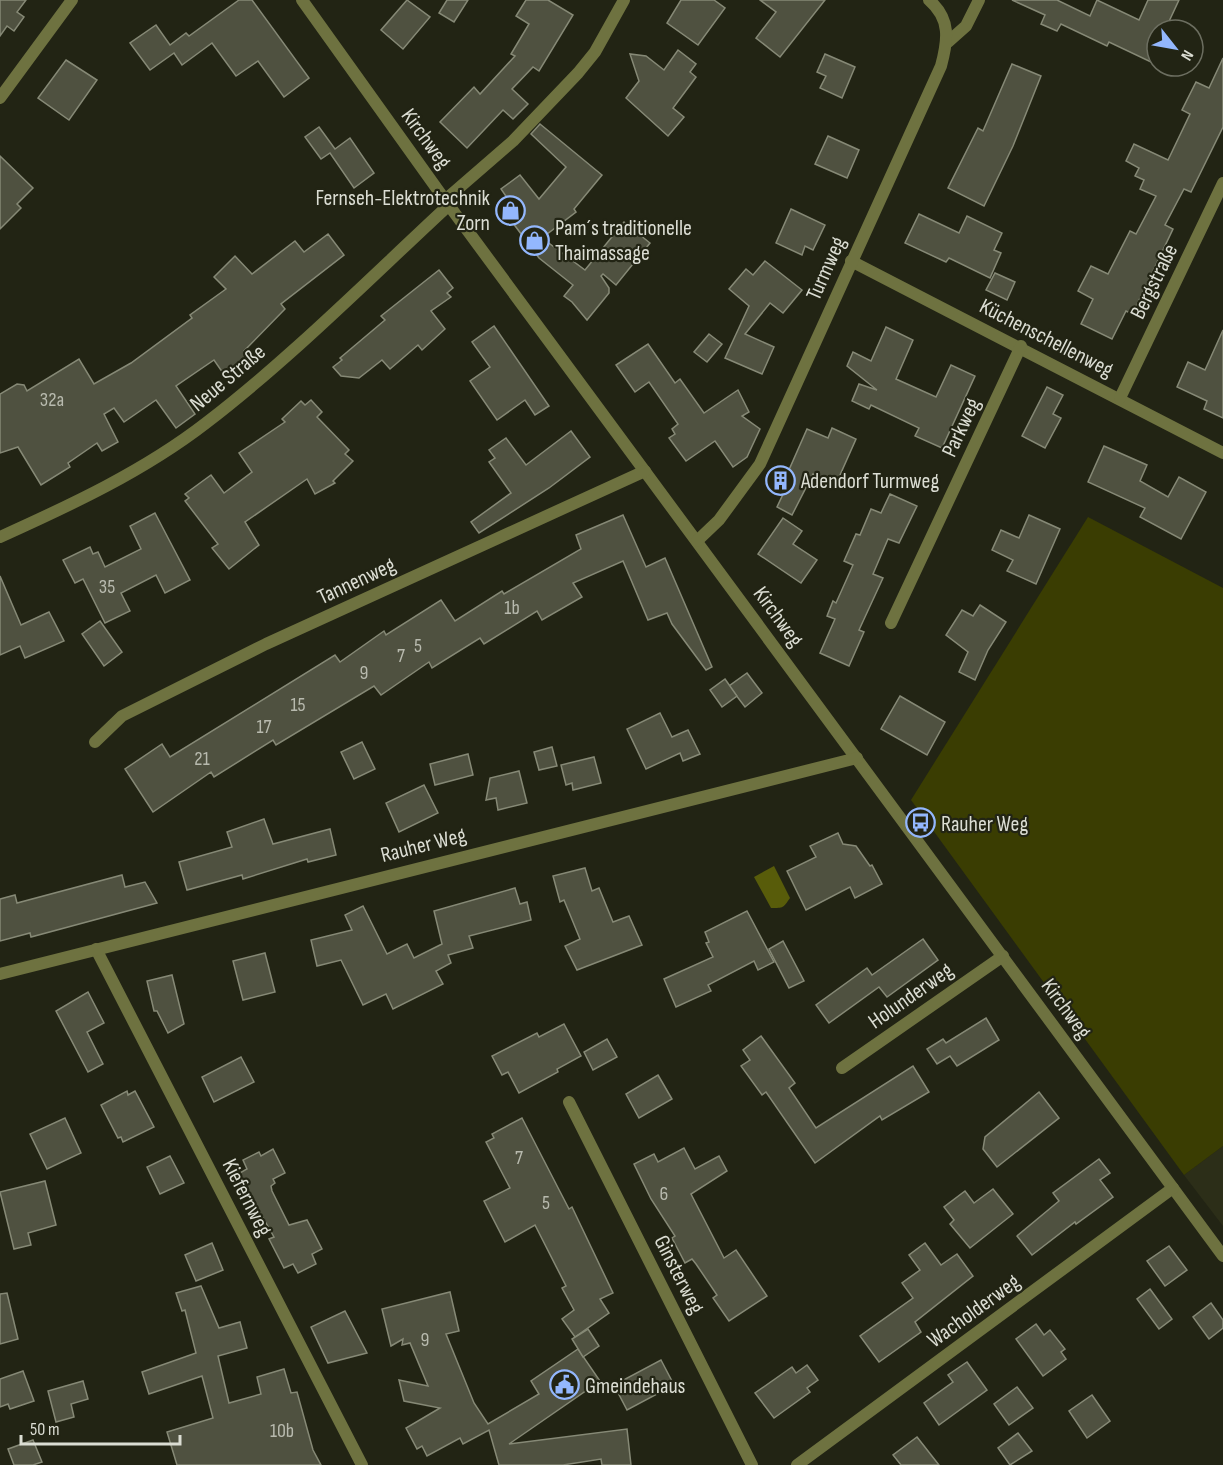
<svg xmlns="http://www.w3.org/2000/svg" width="1223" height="1465" font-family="'Sofia Sans Condensed',sans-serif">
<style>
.built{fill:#2c2e18}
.green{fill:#3a3d02}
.water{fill:#585c0a}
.building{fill:#4f5140;stroke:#868976;stroke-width:1.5}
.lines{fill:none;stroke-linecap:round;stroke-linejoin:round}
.minor{stroke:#6e7240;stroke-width:12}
.labels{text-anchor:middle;stroke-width:4.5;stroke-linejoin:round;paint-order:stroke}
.number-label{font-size:20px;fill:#b8baae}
.street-label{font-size:22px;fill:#dbddd3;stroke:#222414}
.poi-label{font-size:22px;fill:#dbddd3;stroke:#222414;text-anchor:start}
</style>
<rect width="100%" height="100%" fill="#222414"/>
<polygon class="built" points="1223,1146 1223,1226 1184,1175"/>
<polygon class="green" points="1088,517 1223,588 1223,1146 1184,1175 911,800"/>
<path class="water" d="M774,866L790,898C783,908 784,908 771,908L754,877Z"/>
<g class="building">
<polygon points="0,0 26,0 17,12 24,17 14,31 7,26 0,36"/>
<polygon points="239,0 252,0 309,78 284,97 258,61 236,76 212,43 182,65 174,53 150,70 130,43 156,25 170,45 186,33 189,36"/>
<polygon points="407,0 430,17 403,49 381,30"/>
<polygon points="447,0 468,0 454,22 439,13"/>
<polygon points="526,0 548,0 573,15 539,71 533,67 512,89 528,104 513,119 503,110 467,148 440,122 474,87 480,94 515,56 511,54 529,24 516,16"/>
<polygon points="681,0 714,0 725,8 698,45 667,23"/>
<polygon points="760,0 825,0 780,57 756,38 776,12"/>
<polygon points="1012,0 1057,0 1090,16 1097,0 1139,20 1148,0 1179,0 1165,30 1157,30 1157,49 1151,62 1109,42 1107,46 1061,24 1057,31 1041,24 1045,15"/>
<polygon points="678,50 696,64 690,72 696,77 673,108 684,117 668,136 626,98 639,81 630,54 646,56 664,70"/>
<polygon points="825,54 855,67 842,98 820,88 826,76 817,72"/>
<polygon points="1223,58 1223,127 1191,192 1184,189 1165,225 1173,229 1143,292 1132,314 1126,311 1112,339 1081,324 1093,299 1078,291 1091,266 1108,274 1130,231 1136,234 1156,196 1140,189 1144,180 1135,176 1139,168 1126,161 1134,144 1168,160 1190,114 1182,110 1196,82 1209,88"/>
<polygon points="66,60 97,80 69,120 38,98"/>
<polygon points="1012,64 1041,76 1013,146 984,206 948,188 978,128 983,131"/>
<polygon points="540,124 602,175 574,209 576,212 542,238 585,270 624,222 650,243 616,285 603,274 601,276 609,288 609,293 587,320 572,302 564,296 573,285 539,258 504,211 512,205 501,189 520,175 539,199 566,167 531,134"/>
<polygon points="319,127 335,149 350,138 374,173 354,188 330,153 321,159 305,137"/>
<polygon points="828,136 859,150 847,178 815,164"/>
<polygon points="0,156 33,188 17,204 21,208 0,229"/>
<polygon points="791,209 825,225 813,250 805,246 802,255 776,243"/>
<polygon points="919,214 959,233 967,216 1002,233 994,250 1001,253 990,278 949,258 946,262 905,243"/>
<polygon points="328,234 344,255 281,304 285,309 244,351 250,357 225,376 214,360 176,386 195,414 176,428 156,400 124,422 114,408 104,414 118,442 102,451 97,443 68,463 70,467 41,485 18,447 0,453 0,394 17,384 24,385 27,391 79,359 94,384 131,363 192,318 190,315 226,289 214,277 235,256 252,274 295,241 304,252"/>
<polygon points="765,261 802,290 783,313 770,303 745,334 774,347 762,374 725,358 749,306 729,289 746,269 753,275"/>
<polygon points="439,270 453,288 447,293 451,297 431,311 445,329 422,350 418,345 390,369 382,360 359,378 341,376 333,367 342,360 340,358 385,320 381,316"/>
<polygon points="995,273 1015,282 1007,300 986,290"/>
<polygon points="494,326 549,406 535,415 525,400 497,420 470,381 490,367 472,342"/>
<polygon points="886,327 913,340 896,379 936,397 951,365 975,376 942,448 915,436 919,428 871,405 869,409 852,401 859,384 877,390 847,366 853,352 871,361"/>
<polygon points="1223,330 1223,418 1204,409 1207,401 1177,387 1188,362 1205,370"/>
<polygon points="709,334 722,344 707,362 694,352"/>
<polygon points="648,344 675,383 680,379 704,413 738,390 749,412 742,416 760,429 747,457 733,467 715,441 686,461 669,438 675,434 672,429 678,424 649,382 635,392 616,365"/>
<polygon points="1047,387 1063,395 1053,414 1061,418 1045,448 1022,436"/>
<polygon points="311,400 322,412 317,417 349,450 345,454 353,461 333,481 335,483 315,494 307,479 245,522 259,545 229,569 212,548 218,544 185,501 189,498 185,494 211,475 224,493 252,472 239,453 285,422 282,419 301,401 305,405"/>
<polygon points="832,428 856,439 836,484 813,474 792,515 777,507 785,490 781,488 807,429 828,438"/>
<polygon points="571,431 590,457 549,488 479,533 471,522 511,493 489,462 495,458 489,450 506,438 526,465"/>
<polygon points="1104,446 1147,465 1140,481 1168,497 1179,477 1206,492 1181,539 1140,517 1145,508 1088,482"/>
<polygon points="890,494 917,506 899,543 888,539 873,574 883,578 859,630 864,632 849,666 820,653 835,619 827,616 833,601 836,603 853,565 844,561 856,534 860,535 871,509 881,513"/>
<polygon points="155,513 190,580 165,593 156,575 121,593 130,611 105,623 83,579 75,583 63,560 90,547 93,554 98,552 105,567 141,549 130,526"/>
<polygon points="623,515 646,567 665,558 712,667 706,670 672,624 667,613 648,620 623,561 573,583 582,597 542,620 537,611 484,644 480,638 432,668 429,662 381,695 374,686 276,745 273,740 214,777 211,772 153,812 125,769 162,744 170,757 335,655 340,662 384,631 386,635 441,600 455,621 502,591 504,594 581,549 576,535"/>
<polygon points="1029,515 1060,529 1036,584 1007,571 1013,560 992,550 1001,530 1019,538"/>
<polygon points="783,518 802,531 793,544 817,560 801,583 758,554"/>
<polygon points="0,576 21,625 49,612 64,641 25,658 20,646 0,655"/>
<polygon points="980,605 1006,622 988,650 975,680 959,672 968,652 946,635 962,610 973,616"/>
<polygon points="100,621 122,652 104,666 82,634"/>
<polygon points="747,673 762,693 745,707 729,686"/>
<polygon points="725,679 737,696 722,707 710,690"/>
<polygon points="900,696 945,722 927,755 881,729"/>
<polygon points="660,713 672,737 688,730 700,754 683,761 680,753 646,769 627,729"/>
<polygon points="362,742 375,769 354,779 341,752"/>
<polygon points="552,747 557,766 539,770 534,752"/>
<polygon points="468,754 473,775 435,785 430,764"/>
<polygon points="594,757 601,783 573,790 572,783 566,785 561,765"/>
<polygon points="519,771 527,803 498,810 496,798 486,800 490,778"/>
<polygon points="424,785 438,813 399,832 386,803"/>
<polygon points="264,819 273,844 330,829 336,855 308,862 307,859 243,879 242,875 187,890 179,862 232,847 227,832"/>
<polygon points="838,833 843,844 856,846 870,866 872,865 882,884 855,898 850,887 806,910 787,871 816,857 810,846"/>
<polygon points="585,868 592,891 599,888 613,922 629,916 642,945 577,970 565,946 580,939 564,900 560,902 553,876"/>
<polygon points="122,875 125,887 145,882 157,903 31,937 30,933 0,941 0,899 15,895 17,903"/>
<polygon points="515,888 520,904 527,902 531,920 469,936 473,948 448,955 451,963 436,971 443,984 393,1009 386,994 363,1005 341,960 317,966 311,940 352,930 345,915 363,906 387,954 407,944 414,958 442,944 434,911"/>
<polygon points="747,911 774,962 758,970 754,961 708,985 711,991 676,1007 664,979 713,957 706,943 709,942 705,932"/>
<polygon points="923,939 938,960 887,997 879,987 829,1023 816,1005 867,968 872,975"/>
<polygon points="783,941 804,981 789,988 769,949"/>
<polygon points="265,953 275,992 243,1000 233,961"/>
<polygon points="172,975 184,1024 168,1033 157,1011 154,1011 147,981"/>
<polygon points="88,992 104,1023 87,1032 103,1064 88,1072 56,1011"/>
<polygon points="986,1018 999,1040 957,1066 950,1056 937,1064 927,1049 943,1039 946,1043"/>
<polygon points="564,1024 581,1056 557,1069 558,1072 519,1093 508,1072 502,1075 492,1056 537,1033 539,1037"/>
<polygon points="761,1036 795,1083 789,1088 816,1128 913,1066 929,1092 882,1120 880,1116 815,1163 766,1092 762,1095 741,1066 750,1060 743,1050"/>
<polygon points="607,1039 617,1057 593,1070 584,1052"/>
<polygon points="241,1057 254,1082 214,1102 202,1077"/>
<polygon points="658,1075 672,1099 639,1118 626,1094"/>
<polygon points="127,1091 128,1095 135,1091 154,1127 123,1142 121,1137 118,1138 101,1105"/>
<polygon points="1039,1092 1059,1118 997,1167 983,1149 985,1137"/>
<polygon points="65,1118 81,1153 47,1169 30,1134"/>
<polygon points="522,1118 569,1209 572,1207 613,1293 600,1299 609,1313 575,1337 562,1319 574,1310 562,1288 566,1286 535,1225 505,1242 484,1201 510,1188 486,1142 494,1138 492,1134"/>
<polygon points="684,1148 695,1169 719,1156 727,1171 691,1194 724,1258 736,1250 767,1296 729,1321 713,1298 717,1295 696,1264 692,1259 685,1263 672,1238 675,1236 651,1199 634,1164 654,1154 658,1162"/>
<polygon points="273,1149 285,1173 273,1179 275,1183 271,1186 272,1191 289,1225 307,1220 322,1249 312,1254 316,1264 298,1273 293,1264 284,1268 269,1239 274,1237 238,1174 247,1169 243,1160 259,1152 261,1156"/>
<polygon points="170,1156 184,1183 160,1194 147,1167"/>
<polygon points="1099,1159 1110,1173 1100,1180 1113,1197 1076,1224 1075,1222 1032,1255 1017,1236 1059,1201 1053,1193"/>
<polygon points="45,1181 56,1225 28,1233 31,1245 14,1249 0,1192"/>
<polygon points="993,1189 1013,1214 970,1248 950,1224 954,1220 944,1207 965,1191 974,1203"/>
<polygon points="212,1243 223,1270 196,1281 185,1255"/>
<polygon points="925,1243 941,1265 957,1254 973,1276 915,1322 921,1332 879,1362 860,1336 913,1298 902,1283 920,1270 909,1255"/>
<polygon points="1169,1246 1187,1270 1165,1286 1147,1261"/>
<polygon points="201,1286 219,1328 240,1322 247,1348 218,1356 229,1403 261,1394 257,1377 284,1369 291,1393 297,1392 313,1450 321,1465 177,1465 167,1432 213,1418 202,1376 149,1394 142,1372 196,1353 185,1310 182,1311 176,1293"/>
<polygon points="1150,1289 1172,1319 1159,1329 1137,1299"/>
<polygon points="450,1292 459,1331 446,1334 474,1403 488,1424 539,1394 531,1381 578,1349 600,1381 509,1444 627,1429 631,1465 602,1465 601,1459 563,1465 499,1465 489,1430 463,1444 460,1438 427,1456 422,1446 417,1449 406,1428 440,1408 404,1401 399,1380 428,1386 410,1343 402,1345 403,1339 391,1346 382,1309"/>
<polygon points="7,1293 18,1339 0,1344 0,1294"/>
<polygon points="1211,1303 1223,1320 1223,1328 1209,1339 1193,1317"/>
<polygon points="345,1311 367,1353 328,1363 311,1327"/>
<polygon points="1036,1324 1044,1335 1050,1330 1065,1349 1061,1352 1066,1359 1043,1376 1016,1339"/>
<polygon points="588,1329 599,1346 583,1357 572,1339"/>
<polygon points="661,1360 674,1385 627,1410 614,1385"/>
<polygon points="967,1362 987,1390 939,1425 924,1403 953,1382 948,1375"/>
<polygon points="807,1365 818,1380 807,1388 810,1392 774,1418 755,1393 792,1367 796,1373"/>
<polygon points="23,1371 34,1401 10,1409 8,1404 0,1407 0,1379"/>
<polygon points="83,1381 88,1399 71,1404 74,1417 56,1422 48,1391"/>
<polygon points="1017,1387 1033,1408 1009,1425 994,1404"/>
<polygon points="1092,1395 1110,1421 1087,1438 1069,1411"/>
<polygon points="1018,1433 1032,1451 1010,1465 998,1448"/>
<polygon points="917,1437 939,1465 901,1465 893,1455"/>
<polygon points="33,1440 42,1462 33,1465 14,1465 8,1449"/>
</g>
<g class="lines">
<g class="minor">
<polyline points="302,0 445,200 1223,1256"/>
<polyline points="948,42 966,26 979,0"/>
<polyline points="0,98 72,0"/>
<polyline points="445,200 513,141 578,73 595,52 624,0"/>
<polyline points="851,261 1223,453"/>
<polyline points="1120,398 1223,183"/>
<path d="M0,537C71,505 144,471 206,423C292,357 370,278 449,205"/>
<path d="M697,541L719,520L760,464L941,66C948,40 951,19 929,0"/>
<polyline points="891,623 1021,346"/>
<polyline points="95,742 122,716 266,644 645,471"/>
<polyline points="96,949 362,1465"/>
<polyline points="0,974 857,758"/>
<polyline points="842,1068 1003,956"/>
<polyline points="569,1102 752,1465"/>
<polyline points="797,1465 1173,1188"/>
</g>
</g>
<defs>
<symbol id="shop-ring" viewBox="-11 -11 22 22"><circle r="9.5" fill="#222414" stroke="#93b7fd" stroke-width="1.5"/><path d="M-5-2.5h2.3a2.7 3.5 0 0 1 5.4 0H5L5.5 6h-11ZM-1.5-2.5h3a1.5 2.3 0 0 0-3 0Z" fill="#93b7fd"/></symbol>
<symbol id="building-ring" viewBox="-11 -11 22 22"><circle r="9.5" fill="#222414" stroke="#93b7fd" stroke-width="1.5"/><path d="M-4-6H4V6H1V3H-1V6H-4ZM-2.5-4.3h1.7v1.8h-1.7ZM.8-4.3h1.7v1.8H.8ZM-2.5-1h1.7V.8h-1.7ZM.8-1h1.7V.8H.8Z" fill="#93b7fd"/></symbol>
<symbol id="bus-ring" viewBox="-11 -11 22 22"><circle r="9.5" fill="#222414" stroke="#93b7fd" stroke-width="1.5"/><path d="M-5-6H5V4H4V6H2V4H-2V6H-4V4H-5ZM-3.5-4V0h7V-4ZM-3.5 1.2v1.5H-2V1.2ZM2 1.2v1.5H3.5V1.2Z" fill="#93b7fd"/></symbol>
<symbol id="civic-ring" viewBox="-11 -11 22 22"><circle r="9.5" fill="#222414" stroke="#93b7fd" stroke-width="1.5"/><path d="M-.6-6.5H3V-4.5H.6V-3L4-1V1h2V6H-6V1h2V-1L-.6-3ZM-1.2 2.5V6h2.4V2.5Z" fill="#93b7fd"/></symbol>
</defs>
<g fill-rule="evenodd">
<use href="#shop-ring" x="494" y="194" width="33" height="33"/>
<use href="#shop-ring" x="518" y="224" width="33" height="33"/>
<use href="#building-ring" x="764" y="464" width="33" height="33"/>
<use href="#bus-ring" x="904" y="806" width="33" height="33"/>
<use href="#civic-ring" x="548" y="1368" width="33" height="33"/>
</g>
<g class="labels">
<g class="number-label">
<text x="52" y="406">32a</text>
<text x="107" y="593">35</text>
<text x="512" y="614">1b</text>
<text x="418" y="652">5</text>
<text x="401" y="662">7</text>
<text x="364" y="679">9</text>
<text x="298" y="711">15</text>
<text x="264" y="733">17</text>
<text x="202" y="765">21</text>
<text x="519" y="1164">7</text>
<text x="664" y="1200">6</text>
<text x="546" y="1209">5</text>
<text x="425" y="1346">9</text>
<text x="282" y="1437">10b</text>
</g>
<g class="street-label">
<text transform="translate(427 138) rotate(54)" y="8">Kirchweg</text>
<text transform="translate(825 268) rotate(-66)" y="8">Turmweg</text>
<text transform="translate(1153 281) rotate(-64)" y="8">Bergstraße</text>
<text transform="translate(1047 337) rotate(27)" y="8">Küchenschellenweg</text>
<text transform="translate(227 377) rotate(-40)" y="8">Neue Straße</text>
<text transform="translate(960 427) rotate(-65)" y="8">Parkweg</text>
<text transform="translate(356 580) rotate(-25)" y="8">Tannenweg</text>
<text transform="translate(779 616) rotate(54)" y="8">Kirchweg</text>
<text transform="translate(423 844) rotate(-14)" y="8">Rauher Weg</text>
<text transform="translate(910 995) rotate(-35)" y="8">Holunderweg</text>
<text transform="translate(1067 1008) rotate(54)" y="8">Kirchweg</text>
<text transform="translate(248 1197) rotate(63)" y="8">Kiefernweg</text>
<text transform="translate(680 1274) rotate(63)" y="8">Ginsterweg</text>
<text transform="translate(973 1310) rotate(-36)" y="8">Wacholderweg</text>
</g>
<g class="poi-label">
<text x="490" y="205" text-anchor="end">Fernseh-Elektrotechnik<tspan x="490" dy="25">Zorn</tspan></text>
<text x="555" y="235">Pam´s traditionelle<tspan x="555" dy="25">Thaimassage</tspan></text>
<text x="801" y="488">Adendorf Turmweg</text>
<text x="941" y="831">Rauher Weg</text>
<text x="585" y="1393">Gmeindehaus</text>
</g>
</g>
<g transform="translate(1175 48) rotate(121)"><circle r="28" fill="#222414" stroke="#6c6e60" stroke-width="1.5"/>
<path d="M0-4.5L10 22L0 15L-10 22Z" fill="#93b7fd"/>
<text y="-9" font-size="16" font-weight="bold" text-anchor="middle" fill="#dbddd3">N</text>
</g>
<path d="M21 1435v9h159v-9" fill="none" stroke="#dbddd3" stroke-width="3"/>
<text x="30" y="1435" font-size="18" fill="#dbddd3" stroke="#222414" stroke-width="4.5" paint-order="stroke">50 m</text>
</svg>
